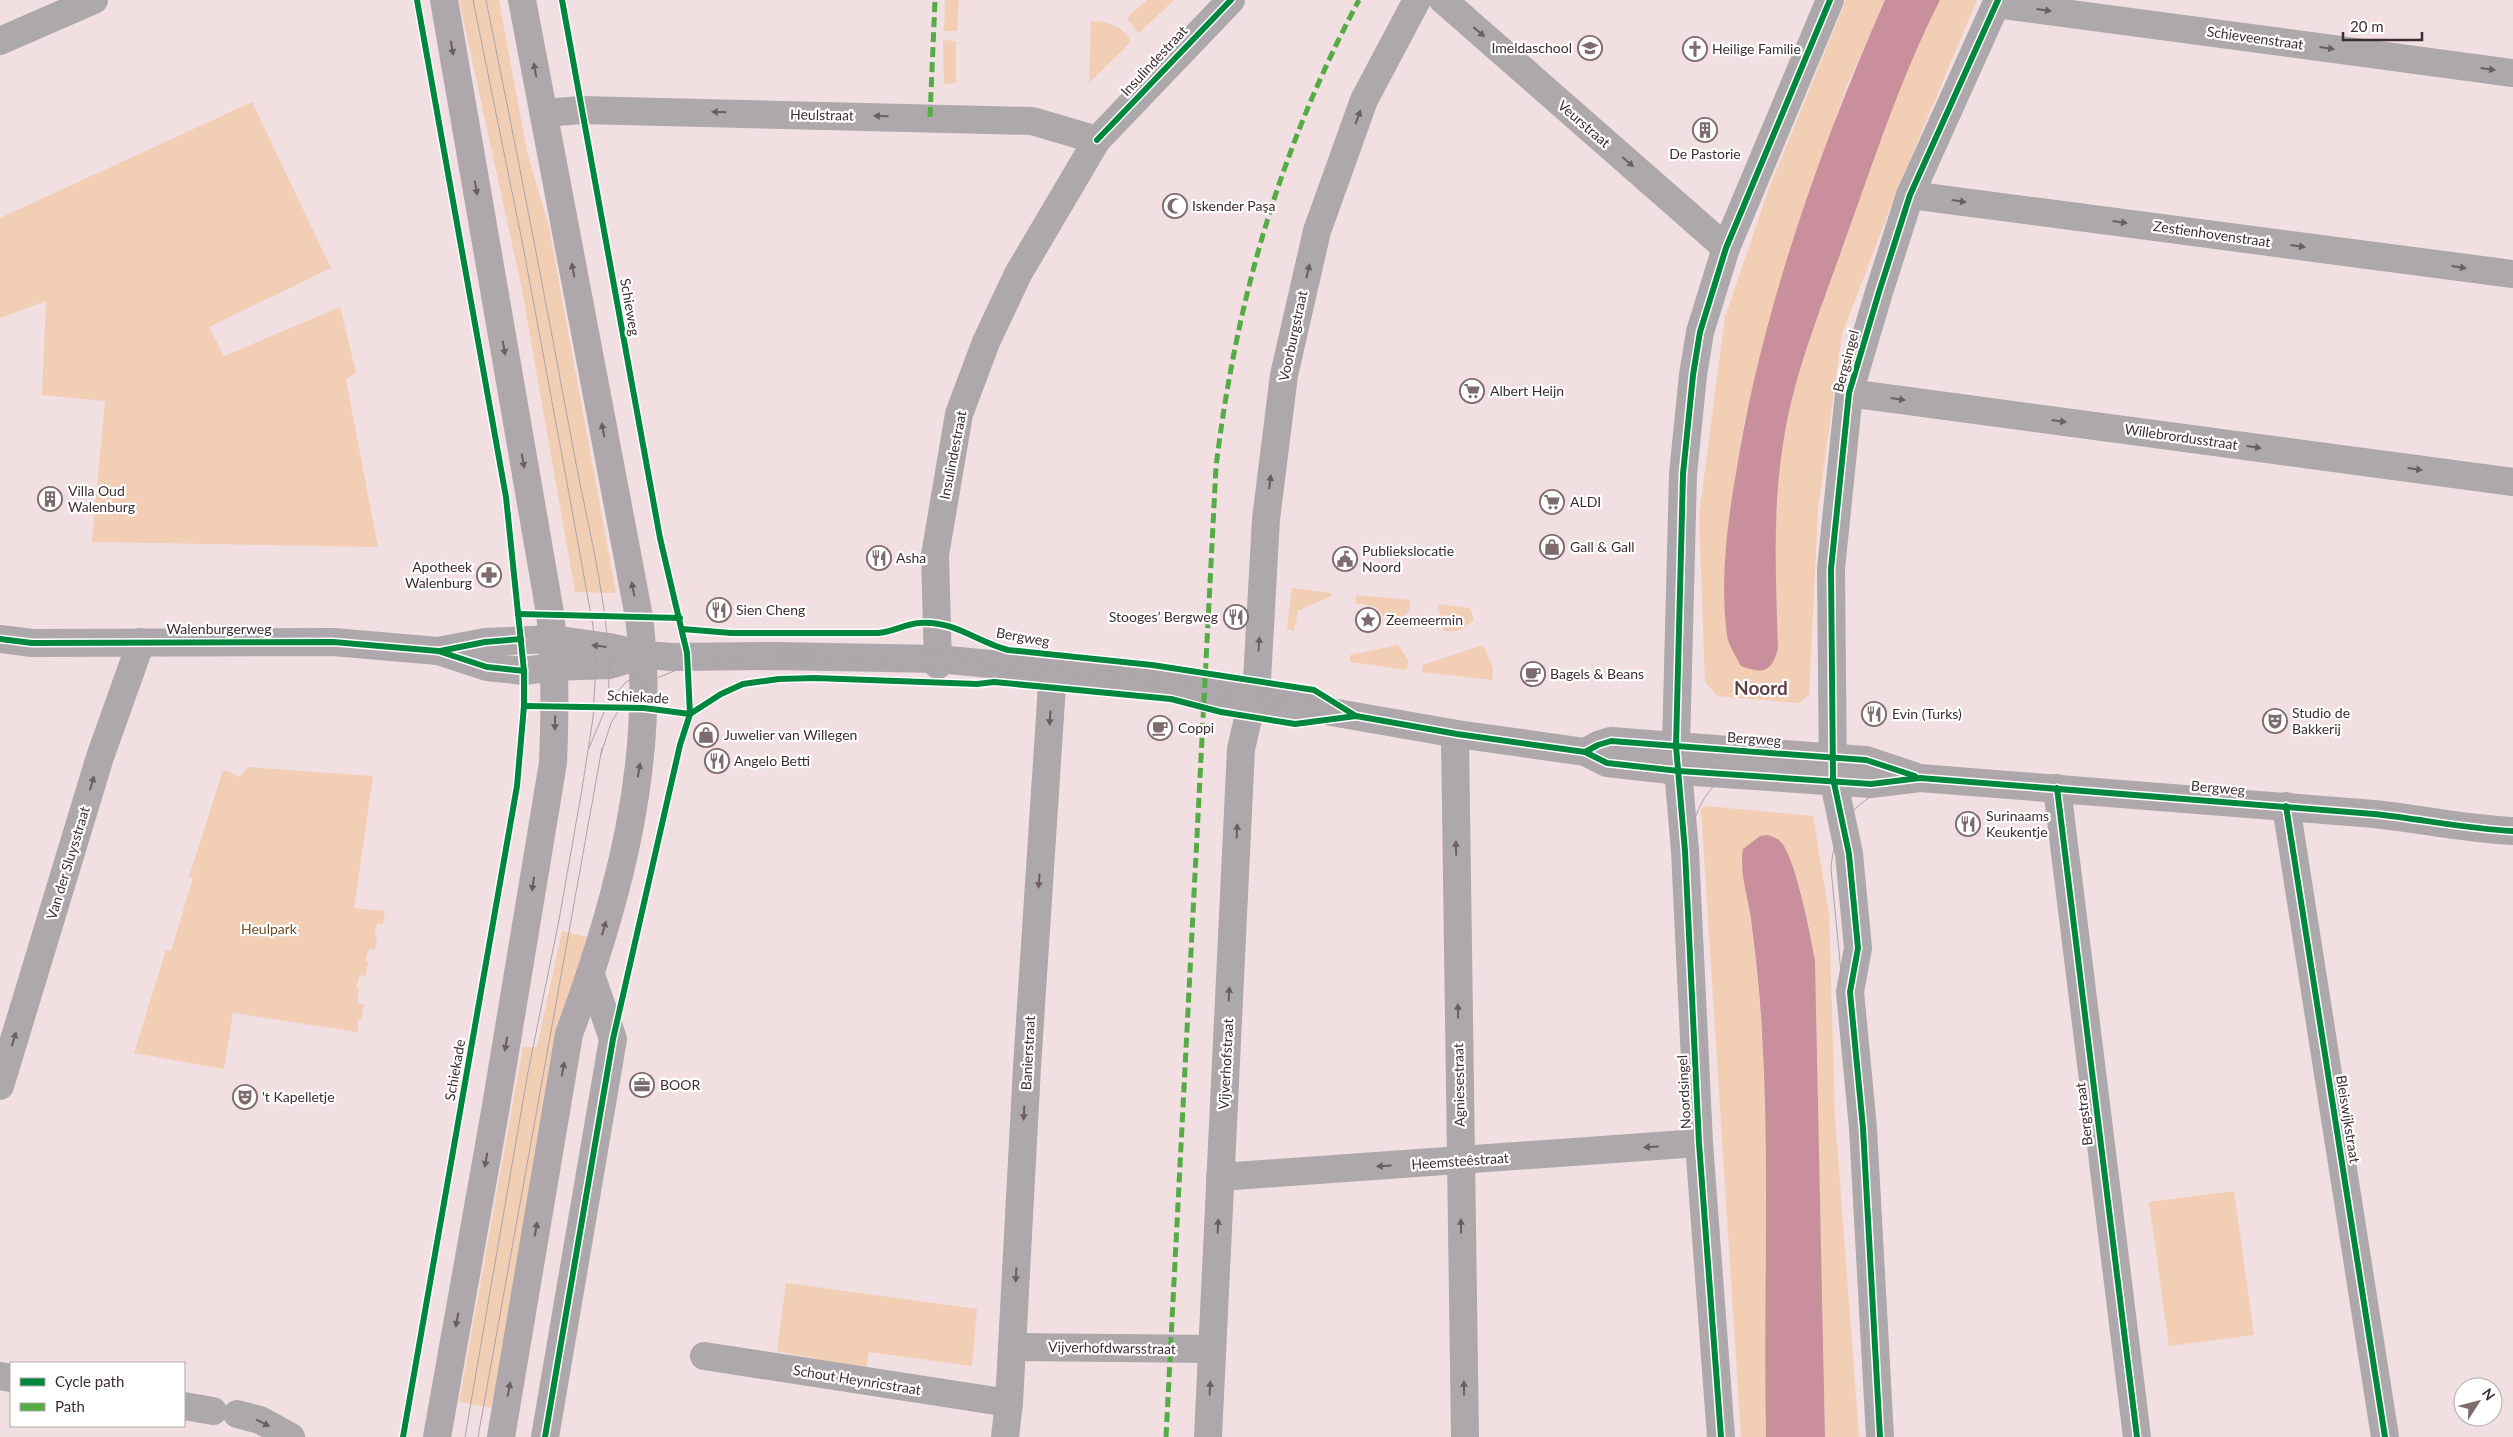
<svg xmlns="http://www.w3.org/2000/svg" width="2513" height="1437" font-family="Lato,sans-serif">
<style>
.green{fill:#f2ceb4}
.water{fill:#ca8f9c}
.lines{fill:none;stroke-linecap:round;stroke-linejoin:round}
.street{stroke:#aca8ac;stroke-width:28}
.secondary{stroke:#aea7ac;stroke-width:28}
.tram{stroke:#aba3a6;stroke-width:1}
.quiet{stroke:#55ab45;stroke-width:5;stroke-dasharray:10 5;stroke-linecap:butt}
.cycleway-casing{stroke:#fff;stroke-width:9}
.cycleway{stroke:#00873e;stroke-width:6}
.oneway{fill:#6a5e62}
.oneway2{fill:#6b5e62}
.labels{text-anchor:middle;stroke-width:4.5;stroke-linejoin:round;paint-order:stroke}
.street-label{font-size:14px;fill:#3e2d30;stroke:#fff}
.poi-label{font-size:14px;fill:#3e2d30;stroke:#fff;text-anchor:start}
.park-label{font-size:14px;fill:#724c22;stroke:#fff}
.district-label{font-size:19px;font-weight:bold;fill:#634047;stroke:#fff}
</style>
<rect width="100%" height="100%" fill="#f2dfe2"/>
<g class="green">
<polygon points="459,0 499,0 527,152 549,227 616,593 575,592 522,290"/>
<polygon points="945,0 959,0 957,31 944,31"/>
<polygon points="1147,0 1174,0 1139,33 1127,18"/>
<path d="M1846,0H1885L1847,86L1802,217L1744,423L1730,510L1725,560L1727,636L1741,665L1778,649C1776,579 1772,508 1784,438C1795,371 1821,309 1843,246C1873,162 1899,80 1940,0H1977L1898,188L1842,334L1818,509L1809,695L1799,703L1717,696L1705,682L1699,516L1725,317L1768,191Z"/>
<path d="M1091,21C1108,21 1123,26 1131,42L1089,83Z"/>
<polygon points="943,40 956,41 956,83 944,84"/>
<polygon points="252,102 331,268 209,327 224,356 340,307 356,372 346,380 378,547 92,542 105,401 42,395 46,301 0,318 0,218"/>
<polygon points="1292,588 1332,593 1331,596 1298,611 1294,631 1287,629"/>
<polygon points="1356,595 1410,600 1410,610 1392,626 1376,607 1355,603"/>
<polygon points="1438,604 1470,608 1474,620 1459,631 1444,631"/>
<polygon points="1398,645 1408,660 1407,670 1350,662 1350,655"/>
<polygon points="1483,645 1493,668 1492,680 1422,672 1423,665"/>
<polygon points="248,767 373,776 354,908 385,911 383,924 377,923 374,935 377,936 375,950 369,949 365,961 368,962 366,976 360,975 356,987 359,988 357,1003 364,1005 361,1020 358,1019 358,1032 233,1013 224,1069 134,1053 166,950 171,951 193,878 189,877 223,770 230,772 239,777"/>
<path d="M1707,806L1813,816L1829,913L1835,1116L1859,1437H1825L1815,960C1808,920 1800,875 1780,840C1757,842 1746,837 1741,863C1778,1052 1761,1245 1766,1437H1741L1701,809Z"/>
<polygon points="562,931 588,937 494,1408 459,1402 523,1047 537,1047"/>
<polygon points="2234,1191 2254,1335 2169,1346 2149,1202"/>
<polygon points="786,1283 977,1309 972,1366 869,1352 866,1369 777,1351"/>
</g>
<g class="water">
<path d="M1885,0H1940C1899,81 1874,161 1843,246C1821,309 1795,371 1784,438C1772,508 1776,579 1778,649C1771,673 1763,674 1741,666C1736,656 1728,645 1727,635C1720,583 1727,524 1736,473C1761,314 1820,147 1885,0Z"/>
<path d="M1768,835C1771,836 1776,838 1779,840C1795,853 1811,937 1815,960L1825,1437H1766C1763,1302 1770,1167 1762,1033C1760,995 1756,957 1751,920C1748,897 1739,872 1743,849L1760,836Z"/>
</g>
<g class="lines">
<g class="street">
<polyline points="1443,0 1726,248"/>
<polyline points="1996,4 2513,73"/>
<polyline points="0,41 94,0"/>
<polyline points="544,113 581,110 1032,121 1097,140"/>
<polyline points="1910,195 2513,274"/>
<polyline points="1849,393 2513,482"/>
<polyline points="938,665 935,555 959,414 986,342 1018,274 1097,140 1231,0"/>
<polyline points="1457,734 1455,738 1465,1437"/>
<polyline points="2057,788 2137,1437"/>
<polyline points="2286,806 2385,1437"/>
<polyline points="0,1086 100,757 141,642"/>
<polyline points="1220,1177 1699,1143"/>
<polyline points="1012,1347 1212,1349"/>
<polyline points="704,1356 1009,1403"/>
<polyline points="0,1376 11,1378"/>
<polyline points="184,1406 213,1411"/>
<polyline points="237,1414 260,1420 291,1437"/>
<polyline points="545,1437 613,1039 591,975"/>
<polyline points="1005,1437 1009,1403 1027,1067 1053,670"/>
<polyline points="1208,1437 1241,749 1257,680 1266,519 1284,375 1317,231 1364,100 1417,0"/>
<polyline points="1721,1437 1699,1143 1685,851 1676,746 1683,474 1693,375 1700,332 1726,248 1830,0"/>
<polyline points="1880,1437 1863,1128 1850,992 1858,948 1849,854 1833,778 1831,569 1849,393 1879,292 1910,195 1998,0"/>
</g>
<g class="secondary">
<polyline points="0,639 32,643 333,642 438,651 487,667 524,671 554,667 609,665 636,657"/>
<path d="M438,651L485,642L553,639L609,647L644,655L673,657L776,656L938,659L1053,670L1188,687L1457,734L1585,752L1607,763L1679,771L1871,784L1920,778L2374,814C2421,819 2467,829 2513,831"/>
<polyline points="1585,752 1598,745 1611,741 1676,746 1866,760 1914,776"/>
<path d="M437,1437L495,1112L553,763C555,714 556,663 550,613L444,0"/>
<path d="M501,1437L569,1034C618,902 657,759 639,617L522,0"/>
</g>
<g class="tram">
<path d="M486,0C517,151 546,302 574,453C589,534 614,621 608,703"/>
<polyline points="589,748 608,703 625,683 649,666 679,655 700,652 798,650 938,654 1107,671 1209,685 1444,726 1546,741 2379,807 2513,826"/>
<polyline points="601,754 611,723 621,707 631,696 648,682 688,665 752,661 938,665 1102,680 1212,695 1455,738 1597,758 1833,778 2057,792 2374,817 2513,840"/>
<polyline points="465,1437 528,1072 559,920 582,789 593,718 596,665 593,626 570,499 524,251 473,0"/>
<polyline points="478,1437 602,748"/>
<path d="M1730,1437L1690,836C1697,806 1708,784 1737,769"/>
<path d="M1869,1437L1855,1117L1831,869C1834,825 1854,798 1897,786"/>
</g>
<g class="quiet">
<polyline points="930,117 935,0"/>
<path d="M1166,1437L1216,467C1236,301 1280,148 1359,0"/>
</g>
<defs>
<g id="cycleway">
<polyline points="1097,140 1231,0"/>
<polyline points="518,614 680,618"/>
<path d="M682,629L731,633H878C893,632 905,624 919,623C954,620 977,642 1008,650L1152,665L1314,690L1356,716"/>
<polyline points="0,639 32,643 333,642 438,651 487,667 524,671"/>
<polyline points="440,651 485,642 521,639"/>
<path d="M524,706L644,708L690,714L721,694L743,684L779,679L815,678L977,684L994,682L1171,699L1221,712L1295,724L1356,716L1457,734L1585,752L1607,763L1679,771L1871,784L1920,778L2374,814C2421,819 2467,829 2513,831"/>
<polyline points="1585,752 1598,745 1611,741 1676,746 1866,760 1915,776"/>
<polyline points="2057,788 2137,1437"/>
<polyline points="2286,806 2385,1437"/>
<polyline points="403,1437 517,786 524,706 524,671 506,497 417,0"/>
<polyline points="545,1437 613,1039 680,745 690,714 687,653 660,538 562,0"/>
<polyline points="1721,1437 1699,1143 1685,851 1676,746 1683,474 1693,375 1700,332 1726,248 1830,0"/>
<polyline points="1880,1437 1863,1128 1850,992 1858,948 1849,854 1833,778 1831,569 1849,393 1879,292 1910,195 1998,0"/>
</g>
</defs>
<use href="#cycleway" class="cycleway-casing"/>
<use href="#cycleway" class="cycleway"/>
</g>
<defs><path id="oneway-solid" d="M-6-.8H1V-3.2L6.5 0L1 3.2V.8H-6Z" transform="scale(1.25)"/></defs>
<g class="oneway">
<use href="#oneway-solid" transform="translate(2044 10) rotate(8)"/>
<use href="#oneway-solid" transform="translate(1479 32) rotate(41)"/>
<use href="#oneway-solid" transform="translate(2327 48) rotate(8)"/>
<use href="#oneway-solid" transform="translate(2488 69) rotate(8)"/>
<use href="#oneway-solid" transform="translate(719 112) rotate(-179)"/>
<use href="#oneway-solid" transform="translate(881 116) rotate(-179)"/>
<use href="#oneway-solid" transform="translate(1358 117) rotate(-70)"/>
<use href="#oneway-solid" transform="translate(1628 162) rotate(41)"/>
<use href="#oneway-solid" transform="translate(1959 201) rotate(8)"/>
<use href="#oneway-solid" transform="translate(2120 222) rotate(8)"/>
<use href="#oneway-solid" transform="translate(2298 246) rotate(8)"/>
<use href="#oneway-solid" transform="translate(2459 267) rotate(8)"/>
<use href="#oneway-solid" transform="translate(1308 271) rotate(-77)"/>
<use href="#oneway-solid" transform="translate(1898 399) rotate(8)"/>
<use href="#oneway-solid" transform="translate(2059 421) rotate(8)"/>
<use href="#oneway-solid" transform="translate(2254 447) rotate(8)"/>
<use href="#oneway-solid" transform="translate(2415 469) rotate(8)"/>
<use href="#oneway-solid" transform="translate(1270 482) rotate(-83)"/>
<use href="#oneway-solid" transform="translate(1259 644) rotate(-87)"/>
<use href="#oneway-solid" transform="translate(1050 718) rotate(94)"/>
<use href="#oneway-solid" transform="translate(92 783) rotate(-73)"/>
<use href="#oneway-solid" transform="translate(1237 831) rotate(-87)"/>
<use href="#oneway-solid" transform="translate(1456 848) rotate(-91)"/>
<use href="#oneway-solid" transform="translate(1039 881) rotate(94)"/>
<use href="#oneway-solid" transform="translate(1229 994) rotate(-87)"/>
<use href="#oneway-solid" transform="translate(1458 1011) rotate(-91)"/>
<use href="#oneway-solid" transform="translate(14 1039) rotate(-73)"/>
<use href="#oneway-solid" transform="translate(1024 1113) rotate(93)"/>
<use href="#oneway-solid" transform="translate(1651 1147) rotate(176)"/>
<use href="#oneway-solid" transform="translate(1384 1166) rotate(176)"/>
<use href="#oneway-solid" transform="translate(1218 1226) rotate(-87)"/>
<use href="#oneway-solid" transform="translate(1461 1226) rotate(-91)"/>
<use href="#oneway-solid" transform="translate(1016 1275) rotate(93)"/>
<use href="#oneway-solid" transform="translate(1210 1388) rotate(-87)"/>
<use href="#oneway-solid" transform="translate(1464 1388) rotate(-91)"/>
<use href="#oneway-solid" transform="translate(263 1423) rotate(27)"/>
</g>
<g class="oneway2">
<use href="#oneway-solid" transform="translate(452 48) rotate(80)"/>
<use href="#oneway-solid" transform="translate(535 70) rotate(-101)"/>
<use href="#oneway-solid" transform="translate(476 188) rotate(80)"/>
<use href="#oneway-solid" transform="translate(573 270) rotate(-101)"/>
<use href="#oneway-solid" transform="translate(504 348) rotate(80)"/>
<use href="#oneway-solid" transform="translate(603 430) rotate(-101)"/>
<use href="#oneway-solid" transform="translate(523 461) rotate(80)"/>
<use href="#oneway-solid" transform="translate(633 589) rotate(-101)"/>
<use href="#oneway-solid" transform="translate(599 646) rotate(-173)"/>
<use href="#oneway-solid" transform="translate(555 723) rotate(91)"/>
<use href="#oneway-solid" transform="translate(639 770) rotate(-80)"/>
<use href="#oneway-solid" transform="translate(533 884) rotate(99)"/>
<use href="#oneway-solid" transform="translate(604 928) rotate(-74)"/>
<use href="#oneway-solid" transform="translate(506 1044) rotate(99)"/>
<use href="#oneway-solid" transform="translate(563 1069) rotate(-80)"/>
<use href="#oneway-solid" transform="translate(486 1160) rotate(100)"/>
<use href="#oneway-solid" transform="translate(536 1229) rotate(-80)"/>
<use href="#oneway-solid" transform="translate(457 1320) rotate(100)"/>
<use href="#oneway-solid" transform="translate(509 1389) rotate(-80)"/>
</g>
<defs>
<symbol id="school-ring" viewBox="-11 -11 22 22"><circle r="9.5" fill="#fff" stroke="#7d6b6e" stroke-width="1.5"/><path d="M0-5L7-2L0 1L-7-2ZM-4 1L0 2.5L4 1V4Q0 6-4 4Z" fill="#7d6b6e"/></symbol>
<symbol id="church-ring" viewBox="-11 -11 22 22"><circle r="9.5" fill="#fff" stroke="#7d6b6e" stroke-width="1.5"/><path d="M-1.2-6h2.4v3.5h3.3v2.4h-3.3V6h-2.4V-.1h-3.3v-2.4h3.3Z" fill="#7d6b6e"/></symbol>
<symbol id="building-ring" viewBox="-11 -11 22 22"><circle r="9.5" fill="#fff" stroke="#7d6b6e" stroke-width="1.5"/><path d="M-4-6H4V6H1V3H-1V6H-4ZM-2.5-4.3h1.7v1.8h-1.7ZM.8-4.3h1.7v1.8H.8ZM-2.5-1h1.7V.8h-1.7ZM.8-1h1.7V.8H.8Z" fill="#7d6b6e"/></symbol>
<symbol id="mosque-ring" viewBox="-11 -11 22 22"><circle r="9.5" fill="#fff" stroke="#7d6b6e" stroke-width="1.5"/><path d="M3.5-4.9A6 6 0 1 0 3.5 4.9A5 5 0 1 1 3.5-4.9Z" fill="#7d6b6e"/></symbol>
<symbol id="supermarket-ring" viewBox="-11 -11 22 22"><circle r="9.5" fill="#fff" stroke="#7d6b6e" stroke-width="1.5"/><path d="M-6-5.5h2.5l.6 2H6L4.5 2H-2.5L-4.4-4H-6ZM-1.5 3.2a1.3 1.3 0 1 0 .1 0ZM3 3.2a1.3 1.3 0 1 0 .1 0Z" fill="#7d6b6e"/></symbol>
<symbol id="shop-ring" viewBox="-11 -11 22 22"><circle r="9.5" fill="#fff" stroke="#7d6b6e" stroke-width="1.5"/><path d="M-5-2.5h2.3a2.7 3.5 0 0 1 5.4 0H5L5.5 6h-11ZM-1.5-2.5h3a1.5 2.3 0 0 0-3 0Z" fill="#7d6b6e"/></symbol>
<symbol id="restaurant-ring" viewBox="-11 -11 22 22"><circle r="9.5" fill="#fff" stroke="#7d6b6e" stroke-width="1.5"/><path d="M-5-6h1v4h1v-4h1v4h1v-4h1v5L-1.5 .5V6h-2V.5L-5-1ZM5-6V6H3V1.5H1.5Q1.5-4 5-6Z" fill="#7d6b6e"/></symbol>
<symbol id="civic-ring" viewBox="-11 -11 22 22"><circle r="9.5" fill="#fff" stroke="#7d6b6e" stroke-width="1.5"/><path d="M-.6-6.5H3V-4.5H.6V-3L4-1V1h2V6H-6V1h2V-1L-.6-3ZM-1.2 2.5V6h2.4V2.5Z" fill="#7d6b6e"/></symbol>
<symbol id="pharmacy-ring" viewBox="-11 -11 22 22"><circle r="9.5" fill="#fff" stroke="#7d6b6e" stroke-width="1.5"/><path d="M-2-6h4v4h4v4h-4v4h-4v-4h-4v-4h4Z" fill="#7d6b6e"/></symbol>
<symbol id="sight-ring" viewBox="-11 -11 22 22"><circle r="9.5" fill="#fff" stroke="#7d6b6e" stroke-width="1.5"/><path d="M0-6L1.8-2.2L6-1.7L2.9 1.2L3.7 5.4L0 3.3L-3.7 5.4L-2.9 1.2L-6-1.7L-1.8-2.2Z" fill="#7d6b6e"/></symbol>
<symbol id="cafe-ring" viewBox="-11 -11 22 22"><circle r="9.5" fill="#fff" stroke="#7d6b6e" stroke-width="1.5"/><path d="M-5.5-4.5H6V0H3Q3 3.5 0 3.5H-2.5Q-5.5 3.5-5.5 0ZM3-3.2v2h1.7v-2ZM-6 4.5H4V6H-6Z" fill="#7d6b6e"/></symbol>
<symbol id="theatre-ring" viewBox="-11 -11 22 22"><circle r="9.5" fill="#fff" stroke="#7d6b6e" stroke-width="1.5"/><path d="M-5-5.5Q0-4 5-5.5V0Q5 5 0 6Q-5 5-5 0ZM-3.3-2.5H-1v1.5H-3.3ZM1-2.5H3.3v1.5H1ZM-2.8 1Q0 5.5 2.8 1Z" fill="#7d6b6e"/></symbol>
<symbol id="office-ring" viewBox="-11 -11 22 22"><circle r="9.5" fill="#fff" stroke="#7d6b6e" stroke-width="1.5"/><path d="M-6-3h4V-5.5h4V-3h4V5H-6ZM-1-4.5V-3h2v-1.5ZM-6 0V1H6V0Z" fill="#7d6b6e"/></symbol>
</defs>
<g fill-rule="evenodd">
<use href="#school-ring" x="1576" y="34" width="28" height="28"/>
<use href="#church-ring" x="1681" y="35" width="28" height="28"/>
<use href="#building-ring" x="1691" y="116" width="28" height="28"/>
<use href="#mosque-ring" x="1161" y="192" width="28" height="28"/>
<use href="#supermarket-ring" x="1458" y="377" width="28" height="28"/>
<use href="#building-ring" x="36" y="485" width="28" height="28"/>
<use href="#supermarket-ring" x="1538" y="488" width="28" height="28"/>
<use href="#shop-ring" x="1538" y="533" width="28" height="28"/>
<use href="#restaurant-ring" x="865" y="544" width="28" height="28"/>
<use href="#civic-ring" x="1331" y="545" width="28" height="28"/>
<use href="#pharmacy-ring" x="475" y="561" width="28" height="28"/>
<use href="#restaurant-ring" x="705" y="596" width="28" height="28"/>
<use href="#restaurant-ring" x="1222" y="603" width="28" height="28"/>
<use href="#sight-ring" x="1354" y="606" width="28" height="28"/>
<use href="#cafe-ring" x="1519" y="660" width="28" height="28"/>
<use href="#restaurant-ring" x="1860" y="700" width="28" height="28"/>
<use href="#theatre-ring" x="2261" y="707" width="28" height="28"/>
<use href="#cafe-ring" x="1146" y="714" width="28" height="28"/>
<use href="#shop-ring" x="692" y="721" width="28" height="28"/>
<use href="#restaurant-ring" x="703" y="747" width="28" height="28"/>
<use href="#restaurant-ring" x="1954" y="810" width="28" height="28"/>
<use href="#office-ring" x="628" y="1071" width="28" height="28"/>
<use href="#theatre-ring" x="231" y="1083" width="28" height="28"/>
</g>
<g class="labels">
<g class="street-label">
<text transform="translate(2255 38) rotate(8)" y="5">Schieveenstraat</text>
<text transform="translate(1154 61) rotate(-47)" y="5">Insulindestraat</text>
<text transform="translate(822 115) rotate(1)" y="5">Heulstraat</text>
<text transform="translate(1584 124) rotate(41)" y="5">Veurstraat</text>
<text transform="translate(2212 234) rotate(8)" y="5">Zestienhovenstraat</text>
<text transform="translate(630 307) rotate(80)" y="5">Schieweg</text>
<text transform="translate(1293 336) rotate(-78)" y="5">Voorburgstraat</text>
<text transform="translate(1846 361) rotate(-75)" y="5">Bergsingel</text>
<text transform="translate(2181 437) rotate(8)" y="5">Willebrordusstraat</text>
<text transform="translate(953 455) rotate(-79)" y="5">Insulindestraat</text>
<text x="219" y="634">Walenburgerweg</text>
<text transform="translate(1023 637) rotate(10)" y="5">Bergweg</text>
<text transform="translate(638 697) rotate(3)" y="5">Schiekade</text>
<text transform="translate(1754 739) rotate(4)" y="5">Bergweg</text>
<text transform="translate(2218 788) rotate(5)" y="5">Bergweg</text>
<text transform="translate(68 863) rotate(-73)" y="5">Van der Sluysstraat</text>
<text transform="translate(1028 1053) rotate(-87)" y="5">Banierstraat</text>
<text transform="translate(1226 1064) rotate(-87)" y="5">Vijverhofstraat</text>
<text transform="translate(455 1070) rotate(-80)" y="5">Schiekade</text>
<text transform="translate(1459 1085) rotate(-91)" y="5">Agniesestraat</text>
<text transform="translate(1684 1092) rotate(-93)" y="5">Noordsingel</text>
<text transform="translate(2084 1114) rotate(-97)" y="5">Bergstraat</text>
<text transform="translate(2348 1119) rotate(81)" y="5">Bleiswijkstraat</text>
<text transform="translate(1460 1161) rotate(-4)" y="5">Heemsteêstraat</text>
<text transform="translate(1112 1348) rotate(1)" y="5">Vijverhofdwarsstraat</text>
<text transform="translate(857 1380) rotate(9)" y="5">Schout Heynricstraat</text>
</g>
<g class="poi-label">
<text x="1572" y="53" text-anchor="end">Imeldaschool</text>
<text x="1712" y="54">Heilige Familie</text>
<text x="1705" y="159" text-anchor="middle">De Pastorie</text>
<text x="1192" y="211">Iskender Paşa</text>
<text x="1490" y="396">Albert Heijn</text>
<text x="68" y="496">Villa Oud<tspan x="68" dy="16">Walenburg</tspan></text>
<text x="1570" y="507">ALDI</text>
<text x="1570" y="552">Gall &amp; Gall</text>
<text x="1362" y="556">Publiekslocatie<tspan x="1362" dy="16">Noord</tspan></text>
<text x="896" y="563">Asha</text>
<text x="472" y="572" text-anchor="end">Apotheek<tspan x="472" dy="16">Walenburg</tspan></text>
<text x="736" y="615">Sien Cheng</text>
<text x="1218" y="622" text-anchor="end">Stooges’ Bergweg</text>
<text x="1386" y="625">Zeemeermin</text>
<text x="1550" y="679">Bagels &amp; Beans</text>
<text x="2292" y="718">Studio de<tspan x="2292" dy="16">Bakkerij</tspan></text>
<text x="1892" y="719">Evin (Turks)</text>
<text x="1178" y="733">Coppi</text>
<text x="724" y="740">Juwelier van Willegen</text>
<text x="734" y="766">Angelo Betti</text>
<text x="1986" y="821">Surinaams<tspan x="1986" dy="16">Keukentje</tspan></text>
<text x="660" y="1090">BOOR</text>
<text x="262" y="1102">'t Kapelletje</text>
</g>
<g class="park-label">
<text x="269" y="934">Heulpark</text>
</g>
<g class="district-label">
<text x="1761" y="695">Noord</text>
</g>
</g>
<rect x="10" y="1362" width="175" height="65" fill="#ffffff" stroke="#b2abac"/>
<rect x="20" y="1378" width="25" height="8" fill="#00873e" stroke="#b2abac"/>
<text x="55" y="1387" font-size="15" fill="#3e2d30">Cycle path</text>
<rect x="20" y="1403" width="25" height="8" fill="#55ab45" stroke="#b2abac"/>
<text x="55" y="1412" font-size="15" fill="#3e2d30">Path</text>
<g transform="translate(2478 1402) rotate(54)"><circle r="24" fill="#ffffff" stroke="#b2abac"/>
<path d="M0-4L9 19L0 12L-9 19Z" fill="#7d6b6e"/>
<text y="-8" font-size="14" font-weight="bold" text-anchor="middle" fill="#3e2d30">N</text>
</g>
<path d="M2343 32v8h79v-8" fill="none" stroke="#3e2d30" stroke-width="2.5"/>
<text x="2350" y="32" font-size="15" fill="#3e2d30" stroke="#ffffff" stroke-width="4" paint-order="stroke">20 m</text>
</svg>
